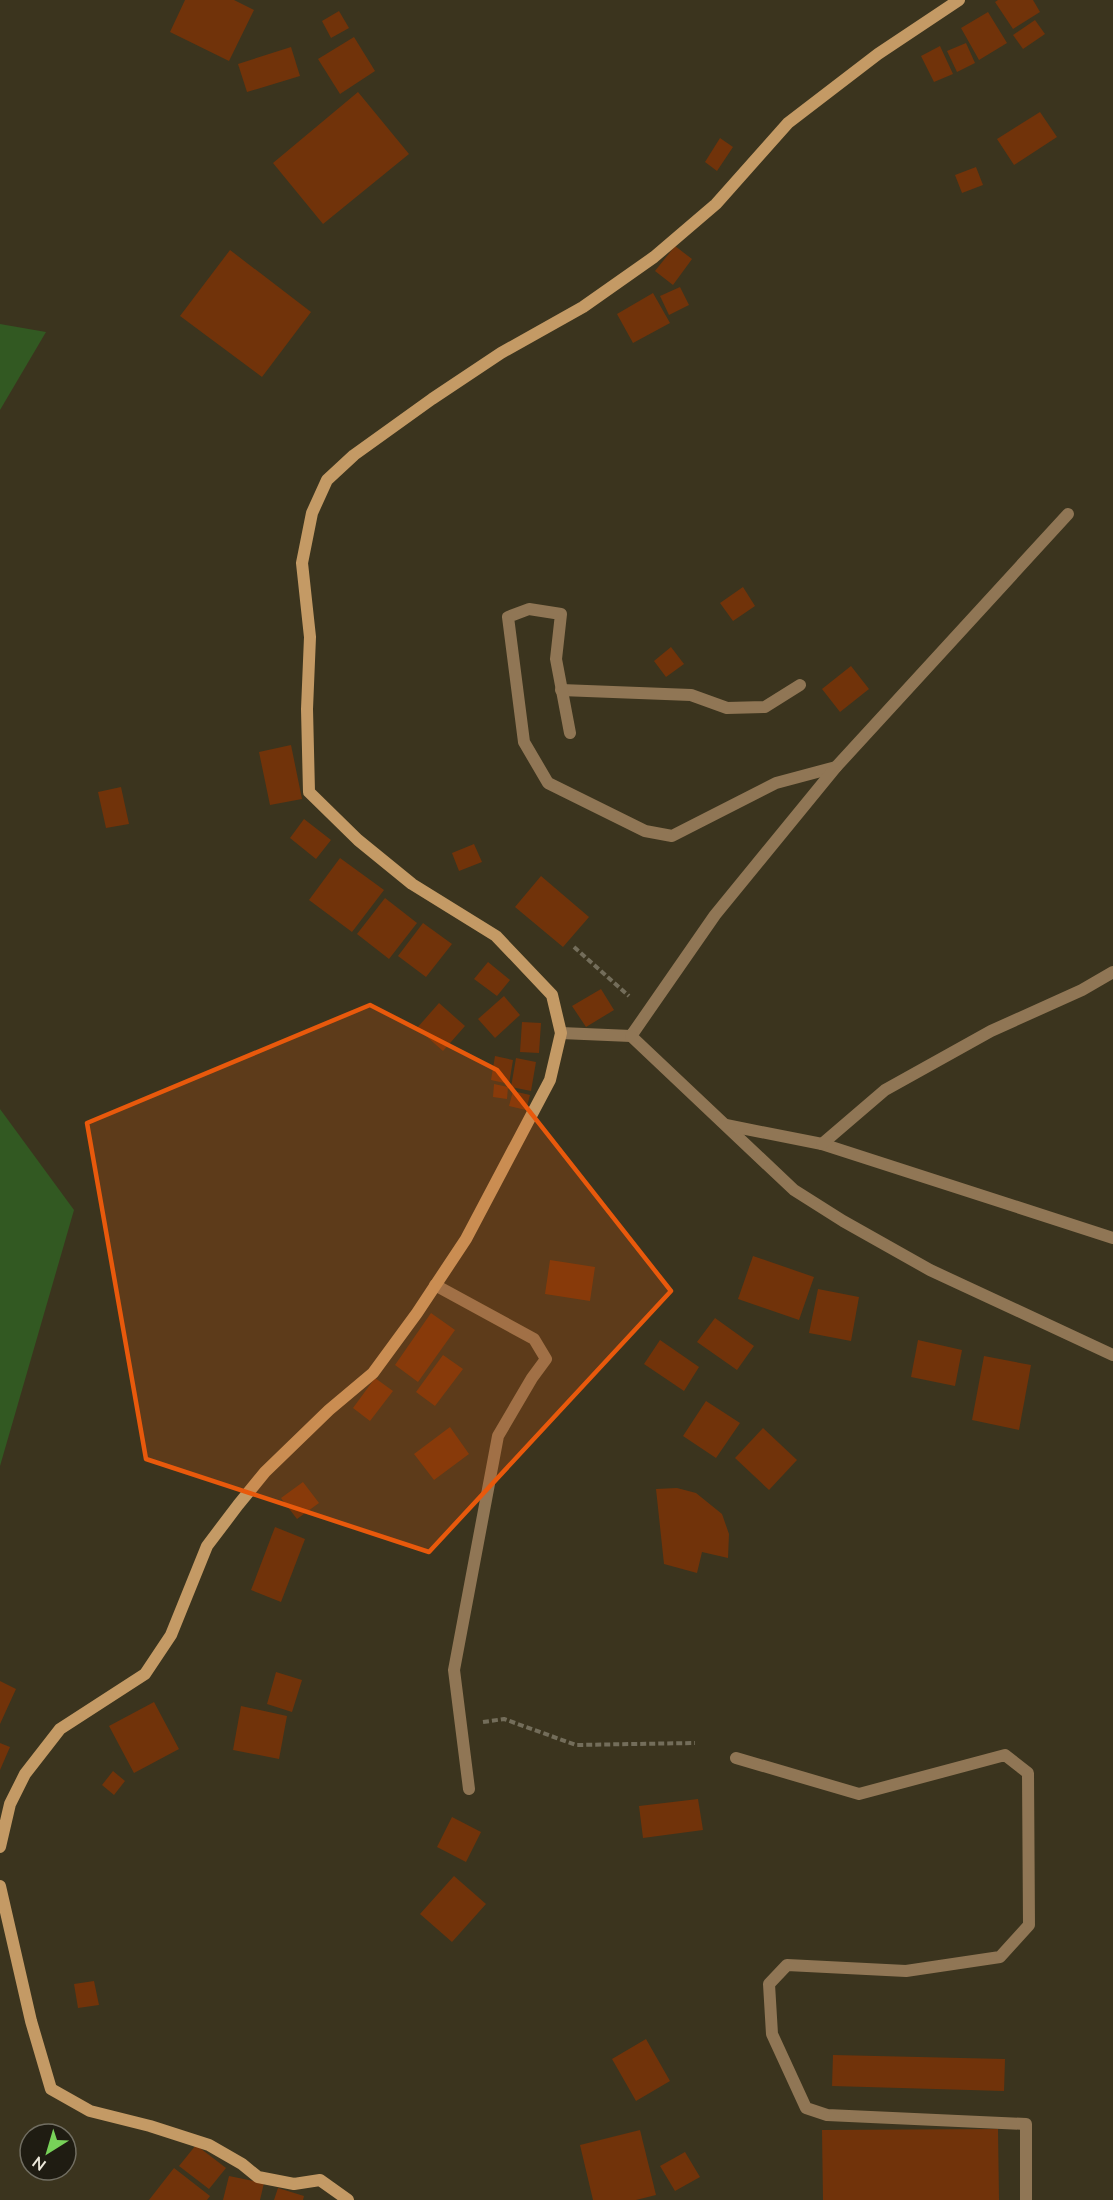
<svg xmlns="http://www.w3.org/2000/svg" width="1113" height="2200" font-family="'Nunito Sans',sans-serif">
<style>
.green{fill:#325922}
.building{fill:#71330a}
.lines{fill:none;stroke-linecap:round;stroke-linejoin:round}
.path{stroke:#736d5a;stroke-width:4;stroke-dasharray:6 3;stroke-linecap:butt}
.lane{stroke:#907655;stroke-width:12}
.street{stroke:#907655;stroke-width:12}
.secondary{stroke:#c49a65;stroke-width:12}
.marked{fill:#e8590c;fill-opacity:0.2;stroke:#e8590c;stroke-width:4.5;stroke-linejoin:round}
</style>
<rect width="100%" height="100%" fill="#3b341e"/>
<g class="green">
<polygon points="0,324 46,332 0,410"/>
<polygon points="0,1109 74,1210 0,1466"/>
</g>
<g class="building">
<polygon points="185,0 234,0 254,10 229,61 170,32"/>
<polygon points="998,0 1033,0 1040,12 1013,29 995,2"/>
<polygon points="339,11 349,28 331,38 322,21"/>
<polygon points="988,12 1007,43 979,60 961,28"/>
<polygon points="1035,20 1045,34 1023,49 1013,35"/>
<polygon points="354,37 375,71 340,94 318,59"/>
<polygon points="966,43 975,63 957,72 947,51"/>
<polygon points="940,46 953,74 934,82 921,56"/>
<polygon points="291,47 300,76 247,92 238,64"/>
<polygon points="358,92 409,154 323,224 273,163"/>
<polygon points="1040,112 1057,137 1014,165 997,139"/>
<polygon points="720,138 733,147 717,171 705,162"/>
<polygon points="976,167 983,185 962,193 955,175"/>
<polygon points="675,246 692,259 673,285 655,271"/>
<polygon points="230,250 311,312 262,377 180,316"/>
<polygon points="680,287 689,305 669,315 660,296"/>
<polygon points="653,293 670,323 633,343 617,314"/>
<polygon points="743,587 755,606 733,621 720,603"/>
<polygon points="671,647 684,664 666,677 654,661"/>
<polygon points="851,666 869,689 840,712 822,689"/>
<polygon points="291,745 302,799 270,805 259,752"/>
<polygon points="121,787 129,824 106,828 98,792"/>
<polygon points="304,819 331,840 316,859 290,838"/>
<polygon points="474,844 482,862 459,871 452,853"/>
<polygon points="340,858 384,890 352,932 309,900"/>
<polygon points="541,876 589,917 563,947 515,907"/>
<polygon points="385,898 417,923 389,959 357,934"/>
<polygon points="423,923 452,944 426,977 398,956"/>
<polygon points="488,962 510,980 497,996 474,979"/>
<polygon points="601,989 614,1010 586,1027 572,1006"/>
<polygon points="504,996 520,1015 495,1038 478,1019"/>
<polygon points="439,1003 465,1026 443,1051 417,1028"/>
<polygon points="522,1022 541,1023 539,1053 520,1052"/>
<polygon points="495,1056 513,1060 509,1084 491,1080"/>
<polygon points="516,1058 536,1062 531,1091 511,1087"/>
<polygon points="494,1084 508,1087 507,1099 493,1097"/>
<polygon points="513,1091 530,1095 526,1110 509,1106"/>
<polygon points="753,1256 814,1277 799,1320 738,1299"/>
<polygon points="550,1260 595,1267 590,1301 545,1294"/>
<polygon points="818,1289 859,1297 851,1341 809,1333"/>
<polygon points="431,1313 455,1330 418,1382 395,1365"/>
<polygon points="715,1318 754,1346 737,1370 697,1342"/>
<polygon points="660,1340 699,1367 684,1391 644,1364"/>
<polygon points="918,1340 962,1350 955,1386 911,1377"/>
<polygon points="443,1355 463,1369 435,1406 416,1392"/>
<polygon points="984,1356 1031,1365 1019,1430 972,1420"/>
<polygon points="375,1378 393,1391 370,1421 353,1408"/>
<polygon points="706,1401 740,1423 716,1458 683,1436"/>
<polygon points="450,1427 469,1454 434,1480 414,1454"/>
<polygon points="763,1428 797,1460 769,1490 735,1458"/>
<polygon points="303,1482 319,1503 297,1519 281,1498"/>
<polygon points="677,1488 696,1493 722,1514 729,1534 728,1558 702,1552 697,1573 664,1564 656,1489"/>
<polygon points="275,1527 305,1539 281,1602 251,1590"/>
<polygon points="276,1672 302,1680 292,1712 267,1704"/>
<polygon points="0,1681 16,1689 0,1724"/>
<polygon points="154,1702 179,1749 134,1773 109,1726"/>
<polygon points="241,1706 287,1716 279,1759 233,1750"/>
<polygon points="0,1743 10,1747 0,1770"/>
<polygon points="113,1771 125,1781 114,1795 102,1785"/>
<polygon points="698,1799 703,1830 643,1838 639,1806"/>
<polygon points="452,1817 481,1832 466,1862 437,1847"/>
<polygon points="454,1876 486,1904 452,1942 420,1914"/>
<polygon points="94,1981 99,2005 78,2008 74,1984"/>
<polygon points="646,2039 670,2081 636,2101 612,2059"/>
<polygon points="833,2055 1005,2059 1004,2091 832,2086"/>
<polygon points="998,2129 999,2200 823,2200 822,2130"/>
<polygon points="640,2130 656,2195 636,2200 593,2200 580,2145"/>
<polygon points="196,2145 226,2168 209,2189 179,2166"/>
<polygon points="685,2152 700,2177 675,2191 660,2166"/>
<polygon points="174,2168 210,2196 207,2200 149,2200"/>
<polygon points="229,2176 264,2183 260,2200 223,2200"/>
<polygon points="278,2188 304,2196 303,2200 274,2200"/>
</g>
<g class="lines">
<g class="path">
<polyline points="574,947 629,996"/>
<polyline points="483,1722 504,1719 576,1745 695,1743"/>
</g>
<g class="lane">
<polyline points="561,690 691,695 727,708 765,707 800,685"/>
<polyline points="570,733 556,659 561,614 529,609 508,617 524,742 548,783 645,831 672,836 776,783 836,767"/>
<polyline points="561,1033 631,1036 715,915 836,767 1068,514"/>
<polyline points="631,1036 794,1190 843,1221 930,1270 1113,1355"/>
<polyline points="726,1125 822,1144 1113,1238"/>
<polyline points="822,1144 885,1090 991,1031 1082,990 1113,972"/>
<polyline points="736,1758 859,1794 1005,1755 1028,1773 1029,1925 1000,1957 906,1971 787,1965 769,1984 772,2034 806,2108 827,2115 1026,2124 1026,2200"/>
</g>
<polyline class="street" points="435,1285 534,1339 546,1359 532,1378 498,1436 454,1670 469,1789"/>
<g class="secondary">
<polyline points="0,1847 10,1804 25,1774 60,1729 145,1674 171,1635 207,1546 238,1505 265,1472 329,1410 373,1373 417,1313 466,1239 550,1080 561,1033 552,995 496,936 412,884 358,840 309,792 307,709 310,637 302,563 312,513 327,480 354,455 432,399 501,353 583,307 654,257 716,204 788,123 878,54 959,0"/>
<polyline points="0,1886 31,2021 51,2089 90,2111 150,2126 209,2145 242,2164 258,2177 294,2184 320,2180 348,2200"/>
</g>
</g>
<path class="marked" d="M370,1005L497,1070L671,1291L429,1552L146,1459L87,1123Z"/>
<g transform="translate(48 2152) rotate(217)"><circle r="28" fill="#1f1c12" stroke="#716e62" stroke-width="1.5"/>
<path d="M0-4.5L10 22L0 15L-10 22Z" fill="#78d259"/>
<text y="-9" font-size="16" font-weight="bold" text-anchor="middle" fill="#ede9db">N</text>
</g>
</svg>
